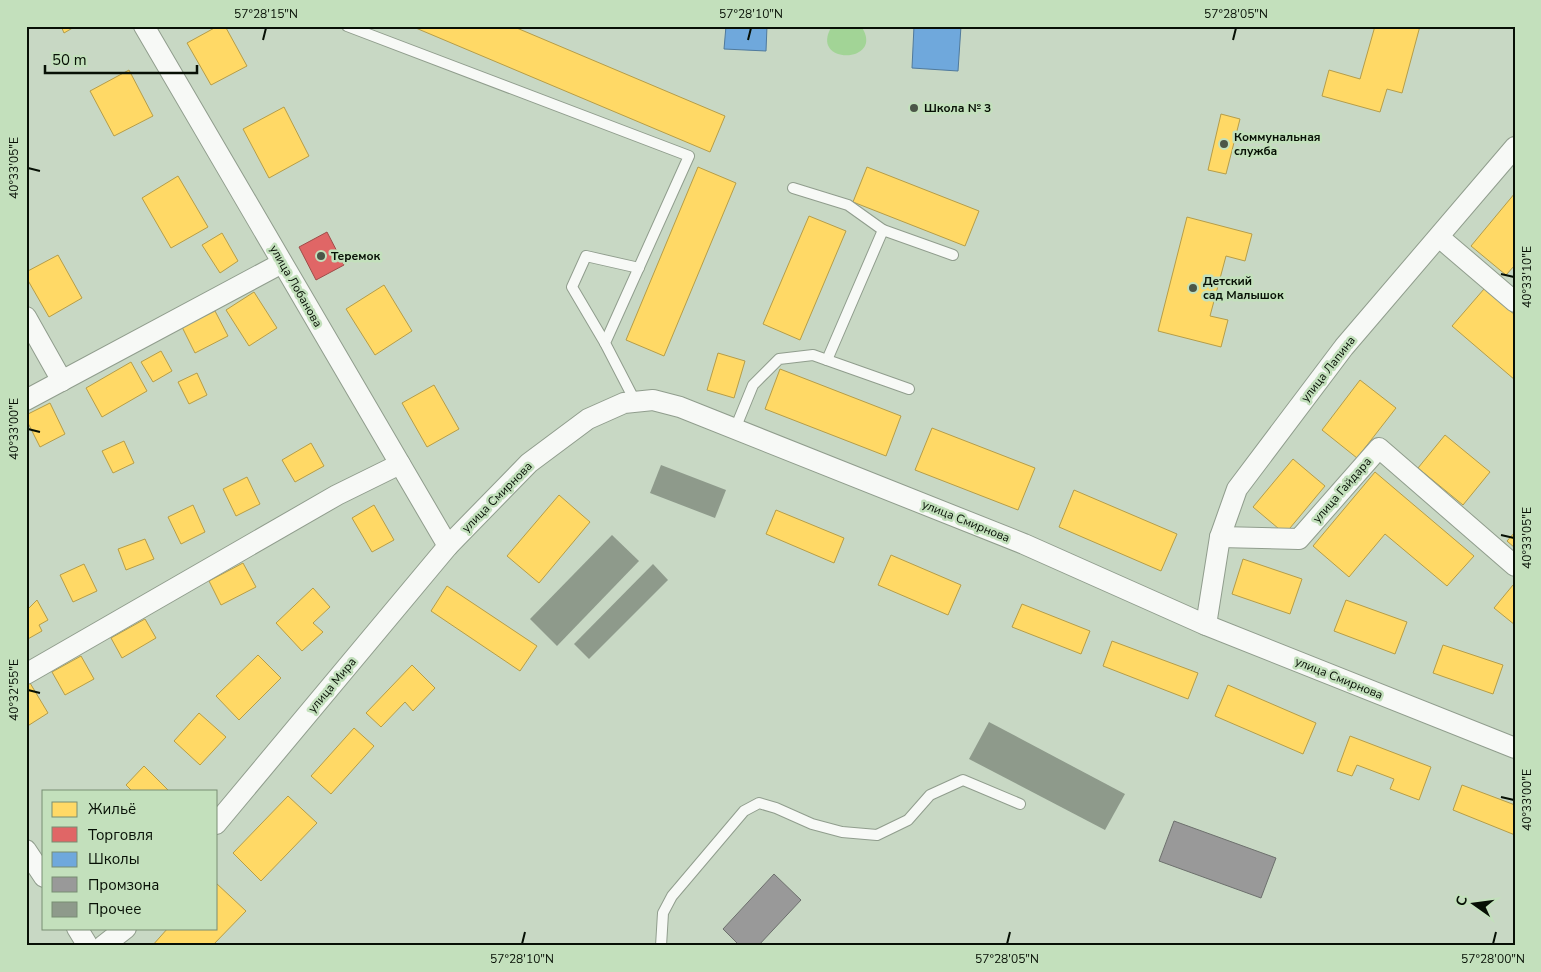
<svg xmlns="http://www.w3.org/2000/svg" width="1541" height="972" font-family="'Nunito Sans',sans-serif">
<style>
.green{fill:#a2d496}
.homes{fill:#ffd966;stroke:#b59d49}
.shops{fill:#e06666;stroke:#9f4c49}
.schools{fill:#6fa8dc;stroke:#507a9c}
.industry{fill:#999;stroke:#6d706d}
.building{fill:#8e9a8b}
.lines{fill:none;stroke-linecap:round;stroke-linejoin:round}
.service-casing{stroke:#909d8d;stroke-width:12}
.minor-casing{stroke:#909d8d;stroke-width:22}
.service{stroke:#f7f9f6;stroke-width:10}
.minor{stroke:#f7f9f6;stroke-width:20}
.ticks{fill:none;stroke:#071005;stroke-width:2}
.poi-dot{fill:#4b5648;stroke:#c3e0bc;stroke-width:2}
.labels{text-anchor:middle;stroke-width:5;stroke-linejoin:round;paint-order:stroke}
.poi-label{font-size:12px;font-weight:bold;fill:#071005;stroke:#c3e0bc;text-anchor:start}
.street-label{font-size:12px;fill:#071005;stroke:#c3e0bc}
.neatline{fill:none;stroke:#071005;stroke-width:2}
.ticks-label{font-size:12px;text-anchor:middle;fill:#071005}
</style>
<rect width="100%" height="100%" fill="#c8d8c4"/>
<path class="green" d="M832,26H861C887,64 807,66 832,26Z"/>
<g class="homes">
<polygon points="61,26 76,26 64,33"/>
<polygon points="218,26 225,26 247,66 211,85 187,43"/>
<polygon points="411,26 512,26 725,116 710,152"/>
<polygon points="1375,26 1420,26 1402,93 1387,89 1380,112 1322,96 1329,70 1360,79"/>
<polygon points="129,70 153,116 114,136 90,91"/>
<polygon points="284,107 309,156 269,178 243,129"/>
<polygon points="1221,114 1240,119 1226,174 1208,170"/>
<polygon points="698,167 736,183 664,356 626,340"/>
<polygon points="867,167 979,211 965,246 853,202"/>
<polygon points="178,176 208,227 171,248 142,198"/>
<polygon points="1515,193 1515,265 1506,275 1471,246"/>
<polygon points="809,216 846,231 800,340 763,324"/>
<polygon points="1187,217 1252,234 1245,261 1226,256 1210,316 1228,320 1221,347 1158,331"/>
<polygon points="222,233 238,261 220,273 202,245"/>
<polygon points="58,255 82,298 49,317 26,277 26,272"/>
<polygon points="384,285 412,331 375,355 346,309"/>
<polygon points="1484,289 1515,315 1515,380 1452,326"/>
<polygon points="254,292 277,328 249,346 226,310"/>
<polygon points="215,311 228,336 195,353 182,327"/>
<polygon points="161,351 172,371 153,382 141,362"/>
<polygon points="718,353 745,361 734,398 707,390"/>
<polygon points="131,362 147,391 102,417 86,388"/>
<polygon points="780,369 901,416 886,456 765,409"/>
<polygon points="197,373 207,395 189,404 178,382"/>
<polygon points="1360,380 1396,408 1357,458 1322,430"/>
<polygon points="434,385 459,429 427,447 402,403"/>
<polygon points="50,403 65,434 40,447 26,419 26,415"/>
<polygon points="932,428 1035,468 1018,510 915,470"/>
<polygon points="1445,435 1490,472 1463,505 1418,468"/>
<polygon points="124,441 134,463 113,473 102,451"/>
<polygon points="311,443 324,466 295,482 282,460"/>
<polygon points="1293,459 1325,486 1285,534 1253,507"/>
<polygon points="1375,472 1474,556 1447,586 1385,534 1349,577 1313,546"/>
<polygon points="247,477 260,504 236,516 223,489"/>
<polygon points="1074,490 1177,534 1161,571 1059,527"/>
<polygon points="559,495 590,522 539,583 507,556"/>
<polygon points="193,505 205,532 181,544 168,517"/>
<polygon points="374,505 394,540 372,552 352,518"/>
<polygon points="776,510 844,538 834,563 766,534"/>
<polygon points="1515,532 1515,548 1507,541"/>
<polygon points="145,539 154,559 126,570 118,549"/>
<polygon points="891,555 961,585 948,615 878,585"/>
<polygon points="1243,559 1302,579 1290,614 1232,594"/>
<polygon points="243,563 256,587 221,605 209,581"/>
<polygon points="84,564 97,591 73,602 60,575"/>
<polygon points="1513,585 1515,587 1515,625 1494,608"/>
<polygon points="447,586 537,646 520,671 431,611"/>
<polygon points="313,588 330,607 313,623 323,632 302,651 276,623"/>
<polygon points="37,600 48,620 39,625 42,631 26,640 26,603 29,608"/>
<polygon points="1346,600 1407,622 1395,654 1334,631"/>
<polygon points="1022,604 1090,631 1081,654 1012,627"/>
<polygon points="145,619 156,638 122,658 111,638"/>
<polygon points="1112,641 1198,673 1188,699 1103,666"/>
<polygon points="1443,645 1503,665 1493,694 1433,673"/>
<polygon points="258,655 281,678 239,720 216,696"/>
<polygon points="81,656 94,679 65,695 52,672"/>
<polygon points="412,665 435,688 413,711 405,702 381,727 366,713"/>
<polygon points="30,683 48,713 26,727 26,685"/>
<polygon points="1228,685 1316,723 1303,754 1215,716"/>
<polygon points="199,713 226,737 200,765 174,741"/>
<polygon points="354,728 374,746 331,794 311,776"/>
<polygon points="1350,736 1431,767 1419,800 1390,789 1394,779 1357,765 1352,776 1337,771"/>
<polygon points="144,766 169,791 132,791 126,785"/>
<polygon points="1462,785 1515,805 1515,835 1453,810"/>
<polygon points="288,796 317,823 261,881 233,853"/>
<polygon points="216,883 246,911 212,946 152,946 168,928 216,928"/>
</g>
<polygon class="shops" points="327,232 344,265 316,280 299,247"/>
<g class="schools">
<polygon points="726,26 767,26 766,51 724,49"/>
<polygon points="914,26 961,26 958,71 912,68"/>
</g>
<g class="industry">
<polygon points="1174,821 1276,858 1261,898 1159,861"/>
<polygon points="774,874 801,900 758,946 740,946 723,929"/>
</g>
<g class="building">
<polygon points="661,465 726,490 715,518 650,493"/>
<polygon points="612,535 639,561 557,646 530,619"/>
<polygon points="653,564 668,580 589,659 574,644"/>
<polygon points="989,722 1125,794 1105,830 969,759"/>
</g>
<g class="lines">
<defs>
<g id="service">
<polyline points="347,26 689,156 605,343 635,401"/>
<polyline points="793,188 848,205 883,230"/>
<polyline points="605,343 572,287 586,256 639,268"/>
<polyline points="827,360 909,389"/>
<polyline points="735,429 753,385 779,359 813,355 827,360 883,230 953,255"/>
<polyline points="661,946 663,913 672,896 744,811 759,803 776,808 812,824 842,832 877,835 908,820 930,795 963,780 1020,804"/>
</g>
<g id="minor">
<polyline points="144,26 448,546"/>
<polyline points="1439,237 1515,302"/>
<polyline points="26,317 62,381"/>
<polyline points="26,400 282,263"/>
<polyline points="1220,537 1299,539 1379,448 1515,566"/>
<polyline points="1206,625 1220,537 1237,489 1344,347 1515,147"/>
<polyline points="26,674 337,495 400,464"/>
<polyline points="216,824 448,546 529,463 588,419 624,403 653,400 680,407 1024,544 1206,625 1515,748"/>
<polyline points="26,850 44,877"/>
<polyline points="77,928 88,946"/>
<polyline points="103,946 126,928"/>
</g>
</defs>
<use href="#service" class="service-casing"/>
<use href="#minor" class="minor-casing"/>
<use href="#service" class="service"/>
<use href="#minor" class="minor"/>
</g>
<path class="ticks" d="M263,40L266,28M748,40L751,28M1233,40L1236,28M28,168L40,171M1501,274L1514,277M28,429L40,432M1501,535L1514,538M28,690L40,693M1501,797L1514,800M522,944L525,932M1007,944L1010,932M1493,944L1496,932"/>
<g class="poi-dot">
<circle cx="914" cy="108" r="5"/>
<circle cx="1224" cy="144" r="5"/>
<circle cx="321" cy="256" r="5"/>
<circle cx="1193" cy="288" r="5"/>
</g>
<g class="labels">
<g class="poi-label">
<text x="924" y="112">Школа № 3</text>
<text x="1234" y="141">Коммунальная<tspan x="1234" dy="14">служба</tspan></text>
<text x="331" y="260">Теремок</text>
<text x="1203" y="285">Детский<tspan x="1203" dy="14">сад Малышок</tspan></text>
</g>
<g class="street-label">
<text transform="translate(296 286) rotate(60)" y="4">улица Лобанова</text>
<text transform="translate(1328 369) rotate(-52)" y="4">улица Лапина</text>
<text transform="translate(1342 490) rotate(-49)" y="4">улица Гайдара</text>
<text transform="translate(497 497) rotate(-45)" y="4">улица Смирнова</text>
<text transform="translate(966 521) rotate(22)" y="4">улица Смирнова</text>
<text transform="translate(1339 678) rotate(22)" y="4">улица Смирнова</text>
<text transform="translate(332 685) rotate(-50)" y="4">улица Мира</text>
</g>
</g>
<rect width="1541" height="972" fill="none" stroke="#c3e0bc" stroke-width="55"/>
<rect x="42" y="790" width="175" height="140" fill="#c3e0bc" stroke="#788d73"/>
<rect x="52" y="802" width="25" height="15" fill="#ffd966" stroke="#788d73"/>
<text x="88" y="814" font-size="15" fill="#071005">Жильё</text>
<rect x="52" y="827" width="25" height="15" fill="#e06666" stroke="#788d73"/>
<text x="88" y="840" font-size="15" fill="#071005">Торговля</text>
<rect x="52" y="852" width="25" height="15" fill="#6fa8dc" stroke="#788d73"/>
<text x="88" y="864" font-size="15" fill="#071005">Школы</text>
<rect x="52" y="877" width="25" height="15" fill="#999999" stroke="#788d73"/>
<text x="88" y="890" font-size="15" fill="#071005">Промзона</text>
<rect x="52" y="902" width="25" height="15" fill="#8e9a8b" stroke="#788d73"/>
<text x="88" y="914" font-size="15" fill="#071005">Прочее</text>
<g transform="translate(1474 904) rotate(284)" stroke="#c3e0bc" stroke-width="4" paint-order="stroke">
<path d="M0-4L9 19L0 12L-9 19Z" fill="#071005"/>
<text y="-8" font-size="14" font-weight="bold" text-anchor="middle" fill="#071005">С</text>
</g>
<path d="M45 65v8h152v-8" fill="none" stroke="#071005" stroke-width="2.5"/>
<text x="52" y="65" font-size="15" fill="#071005" stroke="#c3e0bc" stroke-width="4" paint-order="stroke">50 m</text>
<rect x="28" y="28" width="1486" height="916" class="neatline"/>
<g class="ticks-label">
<text x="266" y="18">57°28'15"N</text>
<text x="751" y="18">57°28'10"N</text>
<text x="1236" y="18">57°28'05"N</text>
<text transform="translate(14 168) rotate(-90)" y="4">40°33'05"E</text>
<text transform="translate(1527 277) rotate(-90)" y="4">40°33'10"E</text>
<text transform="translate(14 429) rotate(-90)" y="4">40°33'00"E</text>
<text transform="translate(1527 538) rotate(-90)" y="4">40°33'05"E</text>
<text transform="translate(14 690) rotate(-90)" y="4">40°32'55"E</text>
<text transform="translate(1527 800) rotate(-90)" y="4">40°33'00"E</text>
<text x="522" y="963">57°28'10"N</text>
<text x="1007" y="963">57°28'05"N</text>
<text x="1493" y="963">57°28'00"N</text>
</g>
</svg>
